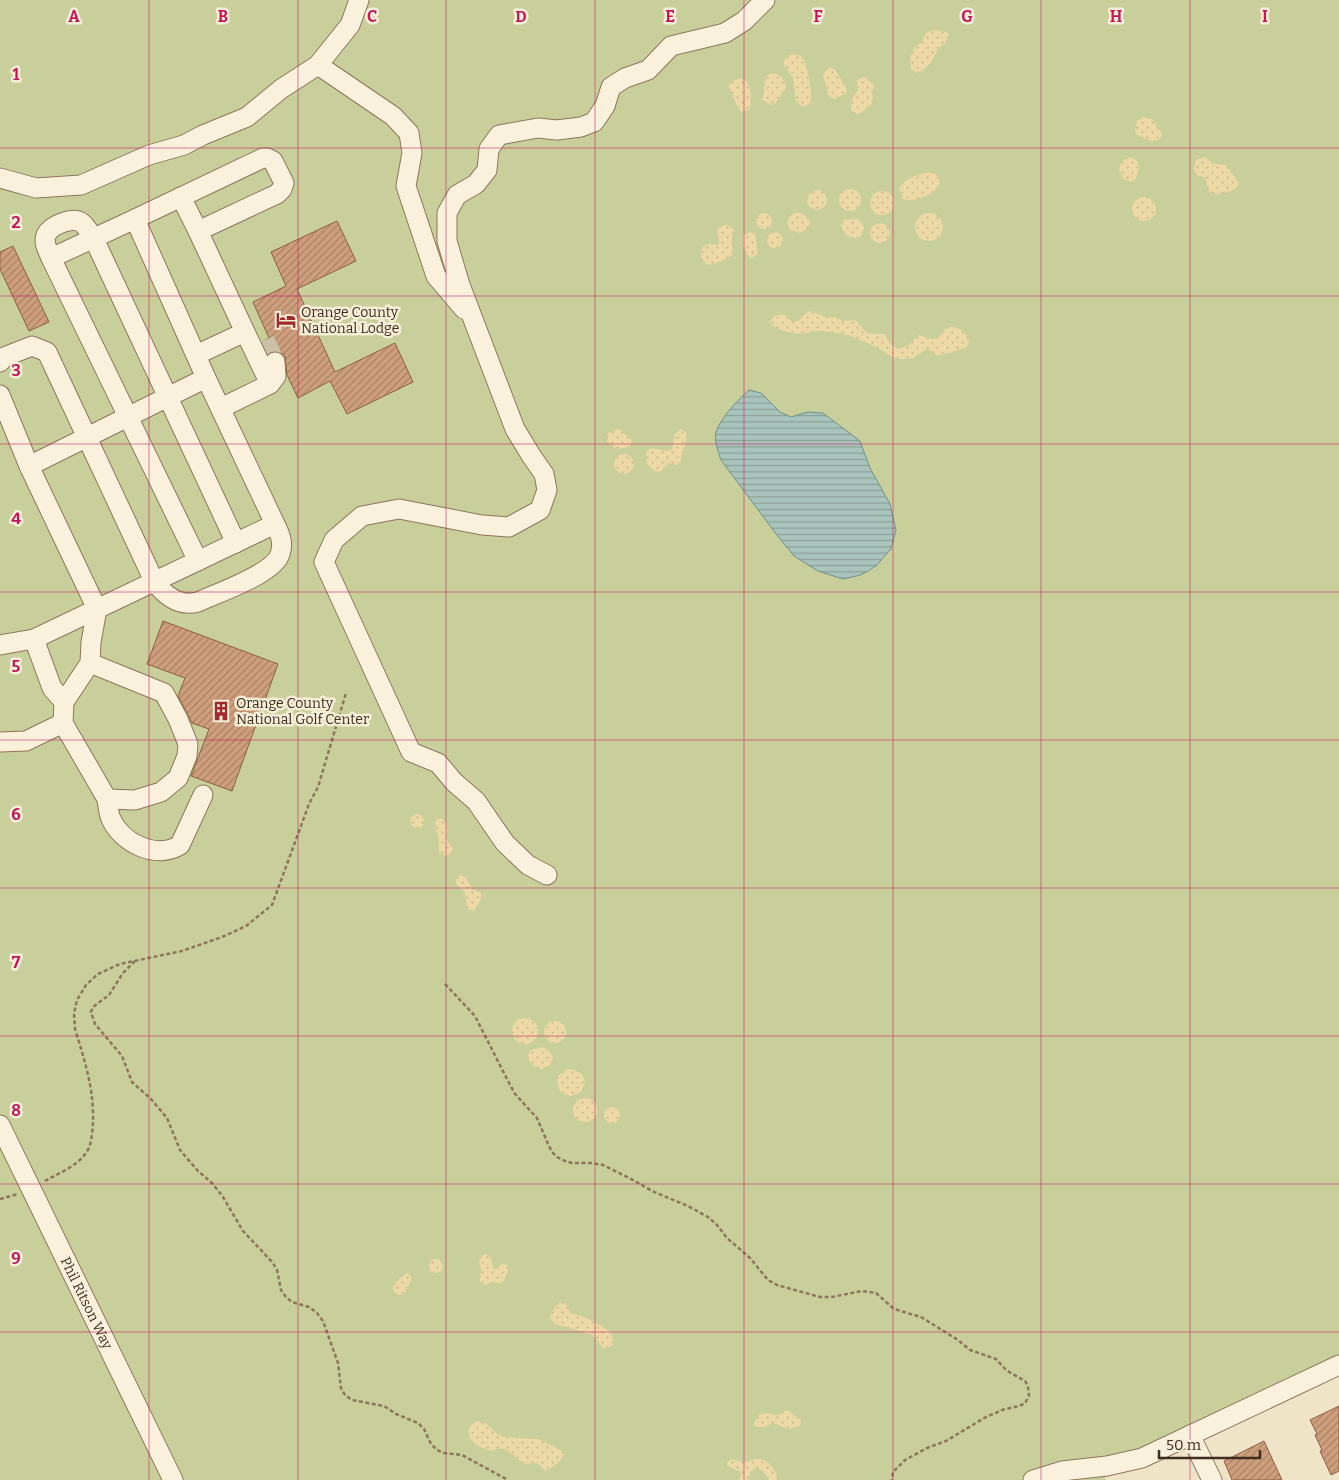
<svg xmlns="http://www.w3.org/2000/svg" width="1339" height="1480" font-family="Bitter,serif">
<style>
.green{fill:#c9cf9b}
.sand{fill:url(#sand-dots)}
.water{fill:url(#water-rules);stroke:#6f938a}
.building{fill:url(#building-hatch);stroke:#8d5f41}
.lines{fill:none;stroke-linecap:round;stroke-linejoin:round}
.minor-tunnel{stroke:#ccc0a6;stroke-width:19;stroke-dasharray:19 9;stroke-linecap:butt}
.minor-casing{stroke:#8d765c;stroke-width:21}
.path{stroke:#8d765c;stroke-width:2.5;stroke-dasharray:4 2.5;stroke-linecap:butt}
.minor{stroke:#faf1dc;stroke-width:19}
.grid{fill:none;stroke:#c2185b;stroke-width:1;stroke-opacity:0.55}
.labels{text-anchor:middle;stroke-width:5;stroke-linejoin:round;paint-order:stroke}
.poi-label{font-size:14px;fill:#3d2e20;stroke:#f7eed8;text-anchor:start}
.street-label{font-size:14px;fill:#3d2e20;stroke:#f7eed8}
.grid-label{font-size:16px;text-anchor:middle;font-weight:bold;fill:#c2185b;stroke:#f7eed8;stroke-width:5;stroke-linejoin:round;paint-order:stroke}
</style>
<defs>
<pattern id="sand-dots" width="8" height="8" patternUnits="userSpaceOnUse" patternTransform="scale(1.25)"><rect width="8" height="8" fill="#ecd9a5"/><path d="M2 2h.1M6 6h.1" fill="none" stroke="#cbbb8e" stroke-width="1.8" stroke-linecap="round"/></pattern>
<pattern id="water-rules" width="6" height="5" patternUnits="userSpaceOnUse" patternTransform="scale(1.25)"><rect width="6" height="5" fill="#a9c4bc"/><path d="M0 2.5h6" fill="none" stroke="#8ba098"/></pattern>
<pattern id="building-hatch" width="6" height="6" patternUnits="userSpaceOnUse" patternTransform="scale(1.25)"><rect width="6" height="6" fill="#cf9f7d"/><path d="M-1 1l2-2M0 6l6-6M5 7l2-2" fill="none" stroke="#a98266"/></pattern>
</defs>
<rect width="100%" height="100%" fill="#f0e4c8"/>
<polygon class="green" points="0,0 1339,0 1339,1356 1103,1473 1106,1480 0,1480"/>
<g class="sand">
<polygon points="933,30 947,32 949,35 945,43 938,49 931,63 923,70 916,73 911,69 910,59 913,50 916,46 922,42 926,33"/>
<path d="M793,54C793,54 800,56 801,56C807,60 812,91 811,99C810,104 807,105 803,107L796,101L793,78L783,63L787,56Z"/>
<polygon points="829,68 835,69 847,90 847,92 836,99 829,97 823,74"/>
<path d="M773,73C781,75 785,80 786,88L775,104L770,105L762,99C763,96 764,93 764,91C766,82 762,76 773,73Z"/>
<polygon points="864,77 874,85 872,93 873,103 861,113 857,114 851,110 852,99 858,90 857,80"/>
<path d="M740,78C753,82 751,97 750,109L742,112L738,108L729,86L731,82Z"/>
<polygon points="1143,117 1152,119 1162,134 1159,140 1151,141 1137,135 1135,130 1137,121"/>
<path d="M1129,157C1142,159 1140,171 1135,180L1130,182L1122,177L1119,171L1121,162Z"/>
<path d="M1204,157L1214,164L1226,165L1239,183C1235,193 1220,195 1211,193L1207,188L1206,178L1197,175L1194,169L1196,160Z"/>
<path d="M932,172C956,186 915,205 903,199L899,189C905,177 919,174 932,172Z"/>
<circle cx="850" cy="200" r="11"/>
<circle cx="817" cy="200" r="10"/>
<circle cx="882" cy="203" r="12"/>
<circle cx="1144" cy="209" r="12"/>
<polygon points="798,212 806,216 810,222 808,228 800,233 790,230 787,222 791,215"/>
<circle cx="764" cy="221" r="8"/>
<circle cx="929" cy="227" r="14"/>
<polygon points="857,219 861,222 864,227 861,236 858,239 846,235 841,226 843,220"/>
<circle cx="880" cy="233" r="10"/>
<path d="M727,224L734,230C733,234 731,239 732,243C733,255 735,256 721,261C715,263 713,266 706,264L701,257L702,247L709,244L718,245L719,242L717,229Z"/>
<polygon points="750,232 755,233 758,254 752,258 749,257 742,243 744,235"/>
<circle cx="775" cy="240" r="8"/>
<path d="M810,311L828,318L836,317L843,321L855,320L868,334H885L891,345L898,349L909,345L919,335C924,336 929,340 935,339C941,337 942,331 947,328C957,323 967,333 969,341L967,347C958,350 946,355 937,355L928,349C918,352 917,360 904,359C894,359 888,355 880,349C877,347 851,336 848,335C843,334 818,330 814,331C807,331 813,331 807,333C796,336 777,330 770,323C771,316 778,314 785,315C799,330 799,316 810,311Z"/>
<polygon points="619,429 631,439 632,443 629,447 617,449 607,441 608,433"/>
<polygon points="681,429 686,432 687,436 680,462 677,465 669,463 661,471 656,472 647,464 646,452 651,448 667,451 672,449 675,434"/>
<circle cx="624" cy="464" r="10"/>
<circle cx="417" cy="821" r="7"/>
<path d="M441,818C450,824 447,829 446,839L453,849L450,854L445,856L439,852V842L435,822L437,819Z"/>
<polygon points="461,875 466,878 472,889 481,893 481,899 474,911 467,909 465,892 456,884 456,877"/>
<circle cx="525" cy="1031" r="13"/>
<circle cx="555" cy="1032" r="11"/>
<polygon points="542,1047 548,1050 553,1057 550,1065 541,1069 531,1064 527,1057 531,1050"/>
<path d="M568,1069C577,1070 583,1073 585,1082L581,1092L570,1096L560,1091L557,1081L558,1076Z"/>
<circle cx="585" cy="1110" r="12"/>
<circle cx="612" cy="1115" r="8"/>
<polygon points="486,1254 491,1258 494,1270 502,1264 508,1265 508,1271 503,1283 493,1282 485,1285 480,1282 481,1270 479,1261 483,1255"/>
<circle cx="436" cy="1266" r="7"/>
<polygon points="407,1273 411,1276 411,1281 404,1294 399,1295 393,1291 393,1287 399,1279"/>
<path d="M560,1302L566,1304L570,1313C582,1315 619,1330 613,1345L610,1347L603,1348L593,1335L553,1323C547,1315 554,1308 560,1302Z"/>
<path d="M787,1410L801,1420L800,1426L788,1429L773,1423L763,1427H756L754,1425C756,1411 767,1413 777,1415Z"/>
<path d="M477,1421L487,1424L496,1433L504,1437L538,1439L563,1451L564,1454L560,1461L546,1471L537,1463L525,1464C511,1456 507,1443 491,1451C481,1447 467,1443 469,1430C470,1425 473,1423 477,1421Z"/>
<path d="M732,1459C736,1460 741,1462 745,1462C749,1462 752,1459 756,1459C767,1458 778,1470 777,1480H769L763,1471L757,1468L750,1472L748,1480H739L741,1475L739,1471L727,1466V1462Z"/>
</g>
<path class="water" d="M749,390L761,393L780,412L791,417L808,412L823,413L860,441L870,468L890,504L896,530L891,549L876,566L861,575L843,579L818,571L794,556L776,534L721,460C718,452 714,440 716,432C721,417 738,400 749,390Z"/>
<g class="building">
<polygon points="337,221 356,261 297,289 335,372 395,343 413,382 347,414 330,381 298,398 287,375 285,356 280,352 275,351 268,354 262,342 269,338 253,302 286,286 271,252"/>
<polygon points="13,246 49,322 29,331 0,269 0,252"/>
<polygon points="163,621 278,664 232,791 191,776 209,729 192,723 178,696 185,678 147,664"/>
<polygon points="1339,1406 1339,1471 1331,1475 1320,1451 1322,1450 1315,1435 1317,1434 1310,1420"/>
<polygon points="1264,1441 1282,1480 1232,1480 1224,1461"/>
</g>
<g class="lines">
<polyline class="minor-tunnel" points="265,340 275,362"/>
<defs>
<g id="minor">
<polyline points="318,65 393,116 409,133 412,153 406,186 436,276 464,309"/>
<polyline points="0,178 36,188 81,185 149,155 184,145 203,135 247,117 281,89 318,65 350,25 359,0"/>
<polyline points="181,197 198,231"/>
<polyline points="135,219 263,158 267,158 273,161 284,183 282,189 277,194 198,231 245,332 196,355"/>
<path d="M51,258C48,251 43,243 46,235C51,225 73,216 82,223C87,227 90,234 94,239L236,543"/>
<path d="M0,362L4,357L32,346L47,352L154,581C165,596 179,607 198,602C217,593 274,574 280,554C284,543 280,534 275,524"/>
<polyline points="270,384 276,376 275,362"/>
<polyline points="0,395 29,466"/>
<polyline points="221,408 270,384 245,332"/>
<polyline points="198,561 51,258 135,219 206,378"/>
<polyline points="34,639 52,688 64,702"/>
<polyline points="0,645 34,639 275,524 206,378 29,466 97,609 91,642 90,663 164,693 178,719 188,744 187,756 178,778 161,792 135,800 107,799 63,723 64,702 90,663"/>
<polyline points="0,742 26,741 63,723"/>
<path d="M107,799C108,806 108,812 111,819C122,843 156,860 180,845L203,795"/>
<polyline points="547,875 528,865 505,843 476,801 454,782 438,763 411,752 324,562 334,540 362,516 399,509 482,525 509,527 540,510 547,490 544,474 532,457 515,429 460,285 447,241 447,213 457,195 476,184 487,170 489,149 499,135 538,128 557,130 581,127 594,122 605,106 611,87 625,78 648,70 671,46 725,33 744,21 765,0"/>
<path id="s1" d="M0,1125L173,1480"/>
<polyline points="1190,1435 1212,1480"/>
<polyline points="1033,1480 1062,1471 1107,1466 1142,1458 1339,1365"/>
</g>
</defs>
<use href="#minor" class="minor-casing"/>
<g class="path">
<polyline points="135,961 123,973 109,995 93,1007 91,1012 95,1024 122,1056 132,1082 151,1099 167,1118 180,1150 198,1171 212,1183 223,1197 243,1231 273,1263 277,1270 281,1290 286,1297 292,1302 309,1307 317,1313 323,1321 338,1363 341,1388 345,1395 352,1400 384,1406 396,1414 418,1423 424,1429 431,1444 437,1450 444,1453 462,1455 508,1480"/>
<polyline points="445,984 475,1016 508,1081 515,1094 537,1118 548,1144 552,1152 557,1157 565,1161 572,1163 592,1163 603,1165 635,1181 652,1191 688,1206 708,1217 717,1225 727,1238 750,1258 768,1280 777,1285 820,1297 832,1297 862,1291 876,1293 894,1309 921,1317 958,1340 970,1350 996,1359 1006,1370 1025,1381 1028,1386 1029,1396 1025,1403 1019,1406 1002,1410 986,1417 946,1441 927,1448 905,1460 893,1472 892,1480"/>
<path d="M45,1181C59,1173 77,1166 86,1153C92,1145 92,1133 93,1123C94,1088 85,1062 75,1029L74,1014L77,1000L86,985L98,974L120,964L182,951L222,937L246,926L272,905L309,804L318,787L346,693"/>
<polyline points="0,1199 18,1194"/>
</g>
<use href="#minor" class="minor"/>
</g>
<path class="grid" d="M149,0V1480M298,0V1480M446,0V1480M595,0V1480M744,0V1480M893,0V1480M1041,0V1480M1190,0V1480M0,148H1339M0,296H1339M0,444H1339M0,592H1339M0,740H1339M0,888H1339M0,1036H1339M0,1184H1339M0,1332H1339"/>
<defs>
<symbol id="hotel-bare" viewBox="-9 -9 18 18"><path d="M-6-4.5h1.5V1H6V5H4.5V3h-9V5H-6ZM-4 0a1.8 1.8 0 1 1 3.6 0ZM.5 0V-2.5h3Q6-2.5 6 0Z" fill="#9e2a2b" stroke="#f7eed8" stroke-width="2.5" paint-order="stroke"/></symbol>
<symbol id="building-bare" viewBox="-9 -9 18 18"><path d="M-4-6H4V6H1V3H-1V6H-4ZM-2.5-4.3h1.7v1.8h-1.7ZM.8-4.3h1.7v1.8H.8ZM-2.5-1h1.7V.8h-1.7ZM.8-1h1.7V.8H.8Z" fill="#9e2a2b" stroke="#f7eed8" stroke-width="2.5" paint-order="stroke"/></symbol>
</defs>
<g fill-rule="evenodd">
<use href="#hotel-bare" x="272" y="306" width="28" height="28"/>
<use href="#building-bare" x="207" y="697" width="28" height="28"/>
</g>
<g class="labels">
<g class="poi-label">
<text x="301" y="317">Orange County<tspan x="301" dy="16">National Lodge</tspan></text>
<text x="236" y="708">Orange County<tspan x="236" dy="16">National Golf Center</tspan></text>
</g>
<g class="street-label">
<text dy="5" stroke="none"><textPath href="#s1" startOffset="198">Phil Ritson Way</textPath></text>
</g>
</g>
<g class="grid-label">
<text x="74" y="22">A</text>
<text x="223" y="22">B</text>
<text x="372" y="22">C</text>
<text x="521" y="22">D</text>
<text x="670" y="22">E</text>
<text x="818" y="22">F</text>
<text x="967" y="22">G</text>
<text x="1116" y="22">H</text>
<text x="1265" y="22">I</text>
<text x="16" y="80">1</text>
<text x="16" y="228">2</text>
<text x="16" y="376">3</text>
<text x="16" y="524">4</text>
<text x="16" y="672">5</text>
<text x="16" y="820">6</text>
<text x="16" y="968">7</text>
<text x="16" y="1116">8</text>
<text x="16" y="1264">9</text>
</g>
<path d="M1159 1450v8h101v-8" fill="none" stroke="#3d2e20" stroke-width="2.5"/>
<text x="1166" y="1450" font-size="15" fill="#3d2e20" stroke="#f7eed8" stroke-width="4" paint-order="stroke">50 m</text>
</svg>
